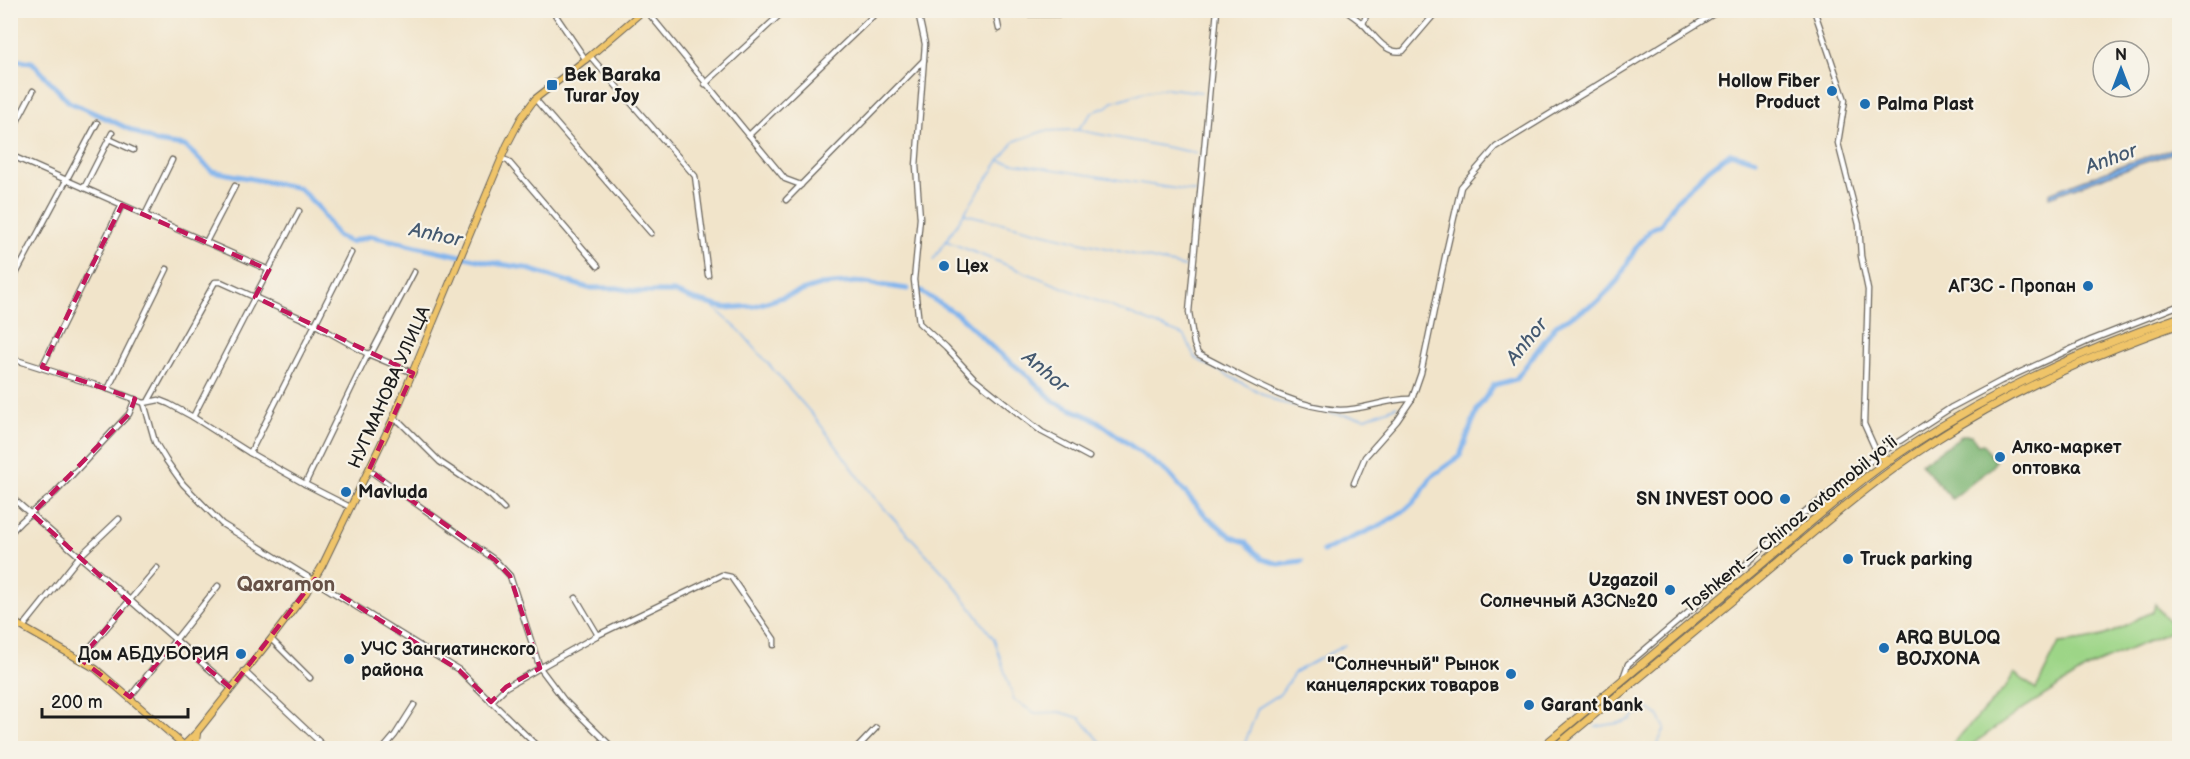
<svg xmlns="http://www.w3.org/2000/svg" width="2190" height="759" font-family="'Balsamiq Sans',sans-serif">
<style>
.green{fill:#9dd587;stroke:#5c7852;stroke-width:1.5}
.forest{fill:#7eb674;stroke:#4d6948;stroke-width:1.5}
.water{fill:#80b4ed;stroke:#4e6884;stroke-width:1.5}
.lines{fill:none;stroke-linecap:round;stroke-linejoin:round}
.stream{stroke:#80b4ed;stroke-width:1.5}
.canal{stroke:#80b4ed;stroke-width:5}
.minor-casing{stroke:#676259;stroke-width:7}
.major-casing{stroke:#676259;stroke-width:8}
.highway-casing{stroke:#676259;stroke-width:9}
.minor{stroke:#fff;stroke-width:4.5}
.major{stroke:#efc469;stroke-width:6}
.highway{stroke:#efc469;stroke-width:7}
.marked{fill:none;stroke:#c2185b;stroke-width:4.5;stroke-dasharray:12 8;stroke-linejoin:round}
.poi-dot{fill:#1f6fb2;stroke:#f7f3e8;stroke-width:2}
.labels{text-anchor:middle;stroke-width:4.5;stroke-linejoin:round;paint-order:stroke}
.poi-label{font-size:18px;font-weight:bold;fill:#1c1c1c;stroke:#f7f3e8;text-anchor:start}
.street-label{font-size:18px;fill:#1c1c1c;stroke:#f7f3e8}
.water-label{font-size:20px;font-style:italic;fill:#445970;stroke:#f7f3e8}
.quarter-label{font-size:21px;font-weight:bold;fill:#665147;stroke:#f7f3e8}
</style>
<rect width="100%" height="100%" fill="#f7f3e8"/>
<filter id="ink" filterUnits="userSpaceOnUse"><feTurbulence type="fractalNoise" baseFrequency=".0167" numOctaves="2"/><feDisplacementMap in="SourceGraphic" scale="12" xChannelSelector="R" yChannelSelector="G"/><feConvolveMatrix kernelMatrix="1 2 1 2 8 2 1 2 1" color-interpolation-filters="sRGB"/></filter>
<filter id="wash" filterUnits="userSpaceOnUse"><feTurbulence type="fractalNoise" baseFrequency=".008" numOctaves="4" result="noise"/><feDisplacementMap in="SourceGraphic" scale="24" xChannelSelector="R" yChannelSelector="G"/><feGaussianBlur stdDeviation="1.35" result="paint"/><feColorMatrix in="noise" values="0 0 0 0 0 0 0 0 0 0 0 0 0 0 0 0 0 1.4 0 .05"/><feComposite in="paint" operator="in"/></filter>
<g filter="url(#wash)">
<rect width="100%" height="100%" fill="#f1e4ca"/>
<path class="green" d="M2155,604L2173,626L2172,631L2091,666L2021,710L1967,748H1948L2006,687L2014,673L2036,689L2059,643C2080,641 2100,639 2119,629C2131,623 2139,616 2153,612Z"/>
<polygon class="forest" points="1963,435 1972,435 1978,445 1983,444 1995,461 1992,467 1952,499 1921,464"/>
<polygon class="water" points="2179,147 2179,151 2139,164 2049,197 2049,193 2125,164"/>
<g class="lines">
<g class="stream">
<polyline points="1077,130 1093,112 1107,107 1113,102 1144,92 1166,88 1201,92"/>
<polyline points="1001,161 1196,192"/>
<polyline points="965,214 1185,267"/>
<polyline points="946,241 1185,336 1195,358 1278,402 1335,414 1366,418 1397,406"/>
<polyline points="933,260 999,161 1015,141 1044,131 1077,130 1197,153"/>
<polyline points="921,292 922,289"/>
<polyline points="710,304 740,331 817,420 873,496 951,581 994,639 1014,700 1035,713 1060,712 1080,718 1106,748"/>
<polyline points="1595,727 1624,722 1632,719 1634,715 1650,709 1658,715 1665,728 1658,743 1661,748"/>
<polyline points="1243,748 1258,708 1280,694 1295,672 1345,645"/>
</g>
<g class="canal">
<polyline points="10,60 32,62 69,102 110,120 156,142 185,146 212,171 299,188 318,207 337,236 350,242 371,236 488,262 525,268 588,288 617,288 639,292 674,292 695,300 725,308 754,306 821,285 858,282 908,289"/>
<polyline points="920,291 960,316 993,348 1028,376 1055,402 1096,420 1168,473 1206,516 1232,537 1245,542 1262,559 1279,564 1302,561"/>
<polyline points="1323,551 1383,524 1404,511 1419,497 1431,477 1460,456 1477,410 1494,385 1516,379 1556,325 1599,301 1618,280 1638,244 1651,229 1661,224 1676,201 1709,169 1730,153 1756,160"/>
</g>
</g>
</g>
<g filter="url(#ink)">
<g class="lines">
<defs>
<g id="minor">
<polyline points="552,10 586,60"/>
<polyline points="646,10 785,179 801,185"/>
<polyline points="921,10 918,12 925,44 916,166 920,218 914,280 919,323 946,348 974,378 1019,414 1042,432 1089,457"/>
<polyline points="995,10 999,29"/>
<path d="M1217,10L1189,312L1194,344L1198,354C1242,375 1289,408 1340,410C1365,410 1388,398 1412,399"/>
<path d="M1345,10C1351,15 1359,20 1364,25C1375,36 1386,55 1403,51L1438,10"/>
<polyline points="1814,10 1845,100 1838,143 1859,225 1861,256 1868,290 1864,424 1878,455"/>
<polyline points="996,14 1085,14"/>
<polyline points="1363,24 1368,10"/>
<polyline points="590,56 695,176 708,275"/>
<polyline points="705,84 785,10"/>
<polyline points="535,99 651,233"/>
<polyline points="10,135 33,91"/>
<polyline points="749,135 874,15"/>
<polyline points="109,139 133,150"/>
<polyline points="10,155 269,270"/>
<polyline points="502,159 508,161 598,266"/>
<polyline points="84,188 112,133"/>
<polyline points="786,200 924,60"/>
<polyline points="145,215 172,160"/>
<polyline points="206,242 235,186"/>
<polyline points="10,285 97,123"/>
<polyline points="10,358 108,389 144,403 159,400 169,404 193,417 250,453 305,484 350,507"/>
<polyline points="42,367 122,205"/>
<polyline points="108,389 167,269"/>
<polyline points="149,400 215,282 221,282 314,324 368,354 413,373"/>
<polyline points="144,403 155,442 166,460 183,484 222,524 459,670 539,748"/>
<polyline points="193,417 299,211"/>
<polyline points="393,419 400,422 440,462 491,496 504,509"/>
<polyline points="250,453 351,253"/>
<polyline points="369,470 495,560 510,576 540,668 564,700 613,748"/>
<polyline points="1354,483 1365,457 1397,421 1412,399 1421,373 1445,257 1461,187 1496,147 1720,10"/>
<polyline points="305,484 368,354 372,352 414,272"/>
<polyline points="10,496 231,688"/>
<path d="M10,534C22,517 40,507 55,493C80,467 104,440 129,414L135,399"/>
<polyline points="576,598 598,635"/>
<polyline points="23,627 79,557 119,519"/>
<polyline points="271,639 310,678"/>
<polyline points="80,659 157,568"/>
<polyline points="244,671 326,748"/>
<polyline points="1623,678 1628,664 1676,623 1809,509 1878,455 1952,407 2001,381 2091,340 2180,305"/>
<polyline points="130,697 218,586"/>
<polyline points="491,702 506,687 598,635 722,575 731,577 774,639 774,645"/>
<polyline points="384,748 395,735 414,705"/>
<polyline points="857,748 876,728"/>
</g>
<g id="major">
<polyline points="10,620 96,669 187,748"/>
<polyline points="184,745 198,731 271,639 306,593 322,566 393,419 507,145 521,118 535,99 590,56 644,10"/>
<polyline points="195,748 197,734"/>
</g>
<g id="highway">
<polyline points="1878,455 1883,458 1891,460"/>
<polyline points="1778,535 1790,540"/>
<path d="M1541,748C1615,686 1689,624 1764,562C1811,522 1858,480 1910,446C1994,391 2084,349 2180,317"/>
<path d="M1554,748C1625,689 1696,631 1766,572C1822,525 1873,480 1934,441C2011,391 2093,354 2180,324"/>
</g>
</defs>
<use href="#minor" class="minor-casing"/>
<use href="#major" class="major-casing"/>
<use href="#highway" class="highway-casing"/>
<use href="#minor" class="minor"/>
<use href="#major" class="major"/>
<use href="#highway" class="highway"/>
</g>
</g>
<path class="marked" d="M122,205L269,270L255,297L413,373L369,470L495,560L510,576L540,668L506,687L491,702L459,670L315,579L231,688L175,641L130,697L80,659L129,602L32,514L129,414L135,399L42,367Z"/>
<g class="poi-dot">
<rect x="546" y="79" width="12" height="12" rx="3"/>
<circle cx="1832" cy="91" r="6"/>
<circle cx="1865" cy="104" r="6"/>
<circle cx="944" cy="266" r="6"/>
<circle cx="2088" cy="286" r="6"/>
<circle cx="2000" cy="457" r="6"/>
<circle cx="346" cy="492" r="6"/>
<circle cx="1785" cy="499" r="6"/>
<circle cx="1848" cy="559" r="6"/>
<circle cx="1670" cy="590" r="6"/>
<circle cx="1884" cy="648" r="6"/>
<circle cx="241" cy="654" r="6"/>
<circle cx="349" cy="659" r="6"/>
<circle cx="1511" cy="674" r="6"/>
<circle cx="1529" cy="705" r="6"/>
</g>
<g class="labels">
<g class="poi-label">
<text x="564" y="81">Bek Baraka<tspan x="564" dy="21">Turar Joy</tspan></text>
<text x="1820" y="87" text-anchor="end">Hollow Fiber<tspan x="1820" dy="21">Product</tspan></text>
<text x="1877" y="110">Palma Plast</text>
<text x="956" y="272">Цех</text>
<text x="2076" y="292" text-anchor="end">АГЗС - Пропан</text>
<text x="2012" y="453">Алко-маркет<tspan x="2012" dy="21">оптовка</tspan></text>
<text x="358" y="498">Mavluda</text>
<text x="1773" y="505" text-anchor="end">SN INVEST ООО</text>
<text x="1860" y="565">Truck parking</text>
<text x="1658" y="586" text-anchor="end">Uzgazoil<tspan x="1658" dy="21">Солнечный АЗС№20</tspan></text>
<text x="1896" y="644">ARQ BULOQ<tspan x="1896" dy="21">BOJXONA</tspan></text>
<text x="361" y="655">УЧС Зангиатинского<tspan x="361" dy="21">района</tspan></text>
<text x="229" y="660" text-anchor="end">Дом АБДУБОРИЯ</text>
<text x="1499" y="670" text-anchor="end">"Солнечный" Рынок<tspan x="1499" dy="21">канцелярских товаров</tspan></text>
<text x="1541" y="711">Garant bank</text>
</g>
<g class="street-label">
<text transform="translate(389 387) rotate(-66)" y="6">НУГМАНОВА УЛИЦА</text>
<text transform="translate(1790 524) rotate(-39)" y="6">Toshkent — Chinoz avtomobil yoʻli</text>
</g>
<g class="water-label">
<text transform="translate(2111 158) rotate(-20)" y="7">Anhor</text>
<text transform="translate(436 234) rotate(12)" y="7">Anhor</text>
<text transform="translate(1526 341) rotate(-51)" y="7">Anhor</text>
<text transform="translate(1046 371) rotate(40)" y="7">Anhor</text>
</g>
<g class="quarter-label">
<text x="286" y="591">Qaxramon</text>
</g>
</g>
<rect width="2190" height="759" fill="none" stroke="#f7f3e8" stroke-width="36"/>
<g transform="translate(2121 69)"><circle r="28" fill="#f7f3e8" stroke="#9f9d96" stroke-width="1.5"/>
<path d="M0-4.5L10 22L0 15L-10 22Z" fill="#1f6fb2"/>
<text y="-9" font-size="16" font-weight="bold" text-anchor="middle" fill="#1c1c1c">N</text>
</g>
<path d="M42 708v9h146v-9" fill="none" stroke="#1c1c1c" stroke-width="3"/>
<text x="51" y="708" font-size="18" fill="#1c1c1c" stroke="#f7f3e8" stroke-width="4.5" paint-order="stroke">200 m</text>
</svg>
